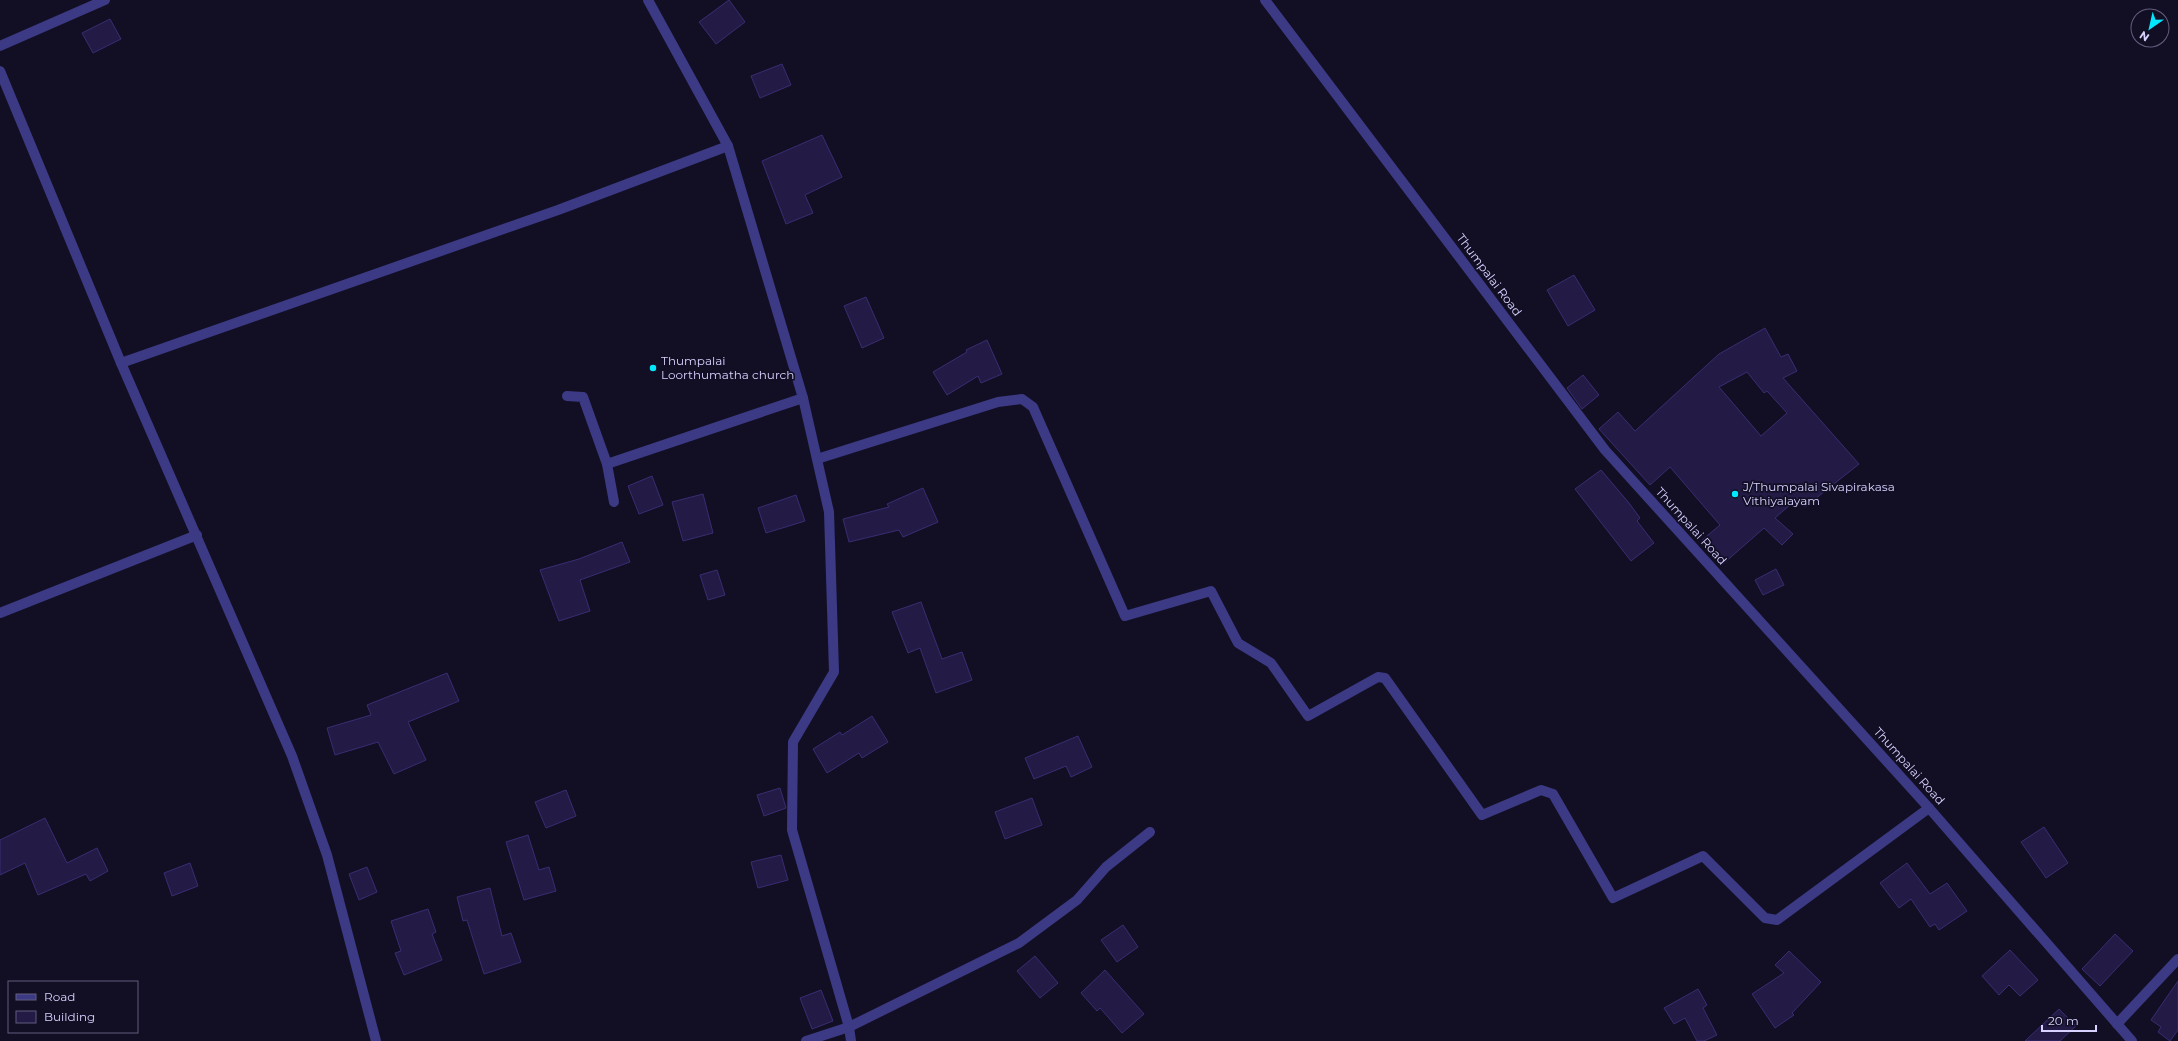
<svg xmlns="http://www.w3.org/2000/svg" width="2178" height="1041" font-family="Montserrat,sans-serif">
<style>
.building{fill:#231b46;stroke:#392d72;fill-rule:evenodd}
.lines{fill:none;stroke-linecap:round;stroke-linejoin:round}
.minor{stroke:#3c3a84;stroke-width:10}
.poi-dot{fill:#01e7fd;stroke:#120f25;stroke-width:1.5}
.labels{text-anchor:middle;stroke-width:3.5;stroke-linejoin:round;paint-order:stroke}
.street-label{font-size:12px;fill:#d7d2ff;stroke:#120f25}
.poi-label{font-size:12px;fill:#d7d2ff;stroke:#120f25;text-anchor:start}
</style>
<rect width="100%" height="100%" fill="#120f25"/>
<g class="building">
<polygon points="729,0 745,22 716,44 699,22"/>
<polygon points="110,19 121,39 93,53 82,33"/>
<polygon points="782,64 791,85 760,98 751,76"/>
<polygon points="822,135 842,177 805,195 813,213 786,224 762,161"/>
<polygon points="1574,275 1595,310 1568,326 1547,290"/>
<polygon points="866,297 884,338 862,348 844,306"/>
<path d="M1765,328L1781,357L1788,354L1797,371L1783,378L1859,464L1805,507L1798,498L1775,518L1793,534L1782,545L1764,528L1723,564L1702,540L1720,525L1670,467L1650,485L1599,429L1618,412L1635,431L1719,354ZM1747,372L1764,393L1767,391L1787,413L1761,436L1719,387Z"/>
<polygon points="987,340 1002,374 981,383 978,376 947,395 933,372 967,352 966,350"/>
<polygon points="1583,375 1599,395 1582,409 1567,388"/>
<polygon points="1601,470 1629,503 1640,518 1637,521 1654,543 1631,561 1575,489"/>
<polygon points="652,476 663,505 639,514 628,486"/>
<polygon points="923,488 938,522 903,537 899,530 849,542 843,519 889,507 887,504"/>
<polygon points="703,494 713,533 683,541 672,502"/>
<polygon points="796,495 805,521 766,533 758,508"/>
<polygon points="622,542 630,562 580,580 590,611 559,621 540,570 579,559"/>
<polygon points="1776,569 1784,585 1763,595 1755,580"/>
<polygon points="717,570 725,595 708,600 700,575"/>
<polygon points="921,602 942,659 962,652 972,680 936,693 920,648 908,653 892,612"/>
<polygon points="447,673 459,701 408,722 426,760 394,774 378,742 335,755 327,728 371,715 367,705"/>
<polygon points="872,716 888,742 862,758 859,753 827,773 813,749 840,732 842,735"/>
<polygon points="1078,736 1092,767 1071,777 1066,766 1034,779 1025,758"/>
<polygon points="780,788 786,808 764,816 757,795"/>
<polygon points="566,790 576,816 546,828 535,802"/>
<polygon points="1032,798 1042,825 1005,839 995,812"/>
<polygon points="45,818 67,863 97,848 108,871 90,881 86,874 38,895 25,863 0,875 0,840"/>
<polygon points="2044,827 2068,863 2046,878 2021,842"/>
<polygon points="528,835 539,870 549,867 556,891 524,900 506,842"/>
<polygon points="781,855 788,880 758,888 751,862"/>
<polygon points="190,863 198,886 172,896 164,873"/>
<polygon points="1907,863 1930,894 1947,883 1967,911 1939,930 1935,924 1930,927 1911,899 1899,908 1880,883"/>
<polygon points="367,867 377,892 359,900 349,874"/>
<polygon points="490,888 502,936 511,933 521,962 484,974 467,920 463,921 457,897"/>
<polygon points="428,909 436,932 432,934 442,960 404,975 395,953 401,951 391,921"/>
<polygon points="1123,925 1138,947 1117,962 1101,940"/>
<polygon points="2115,934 2133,951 2100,986 2082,969"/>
<polygon points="2010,950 2038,980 2020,996 2009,985 1999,995 1982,976"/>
<polygon points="1789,951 1821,982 1792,1013 1794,1015 1775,1028 1752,994 1784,973 1775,965"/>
<polygon points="1035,956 1058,983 1040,998 1017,971"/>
<polygon points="1105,970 1144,1014 1122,1033 1100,1008 1097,1011 1081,993"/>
<polygon points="2178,981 2178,1030 2170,1041 2158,1032 2161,1027 2151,1020"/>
<polygon points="1698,989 1707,1005 1703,1008 1717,1035 1704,1041 1697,1041 1685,1018 1674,1024 1664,1008"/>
<polygon points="821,990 833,1021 812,1029 800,998"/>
<polygon points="2059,1009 2076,1026 2060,1041 2025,1041"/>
</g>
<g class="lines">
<g class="minor">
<polyline points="648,0 728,146 803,398 829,512 834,672 793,742 792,830 849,1027 851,1041"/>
<polyline points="1265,0 1605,450 1929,808 2132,1041"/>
<polyline points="0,46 105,0"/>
<polyline points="0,71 121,363 292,756 327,855 376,1041"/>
<polyline points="121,363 558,210 728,146"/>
<polyline points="567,396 583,397 607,464 614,502"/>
<polyline points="817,459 998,402 1022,399 1033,407 1125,616 1211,591 1238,643 1271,663 1308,716 1378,677 1385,678 1482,815 1541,790 1553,794 1613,898 1703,856 1765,918 1777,920 1929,808"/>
<polyline points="607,464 803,398"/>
<polyline points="0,613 197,535"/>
<polyline points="2117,1024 2178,959"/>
<polyline points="806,1041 849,1027 1019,943 1077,900 1106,867 1150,832"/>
</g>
</g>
<g class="poi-dot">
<circle cx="653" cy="368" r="4"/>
<circle cx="1735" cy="494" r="4"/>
</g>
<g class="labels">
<g class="street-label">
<text transform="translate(1489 275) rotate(53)" y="4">Thumpalai Road</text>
<text transform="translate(1691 526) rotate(48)" y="4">Thumpalai Road</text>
<text transform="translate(1909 766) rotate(48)" y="4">Thumpalai Road</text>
</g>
<g class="poi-label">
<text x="661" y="365">Thumpalai<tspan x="661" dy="14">Loorthumatha church</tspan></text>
<text x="1743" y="491">J/Thumpalai Sivapirakasa<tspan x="1743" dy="14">Vithiyalayam</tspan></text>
</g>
</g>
<rect x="8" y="981" width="130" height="52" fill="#120f25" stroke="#615d7c"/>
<rect x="16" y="994" width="20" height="6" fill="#3c3a84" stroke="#615d7c"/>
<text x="44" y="1001" font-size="12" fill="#d7d2ff">Road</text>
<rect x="16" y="1011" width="20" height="12" fill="#231b46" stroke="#615d7c"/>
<text x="44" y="1021" font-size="12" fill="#d7d2ff">Building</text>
<g transform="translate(2150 28) rotate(214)"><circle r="19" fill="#120f25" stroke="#615d7c"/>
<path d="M0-3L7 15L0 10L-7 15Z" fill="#01e7fd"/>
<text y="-6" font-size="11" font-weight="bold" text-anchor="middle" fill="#d7d2ff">N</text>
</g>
<path d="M2042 1025v6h54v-6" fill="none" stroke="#d7d2ff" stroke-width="2"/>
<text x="2048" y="1025" font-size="12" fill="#d7d2ff" stroke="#120f25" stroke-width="3" paint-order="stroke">20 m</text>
</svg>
